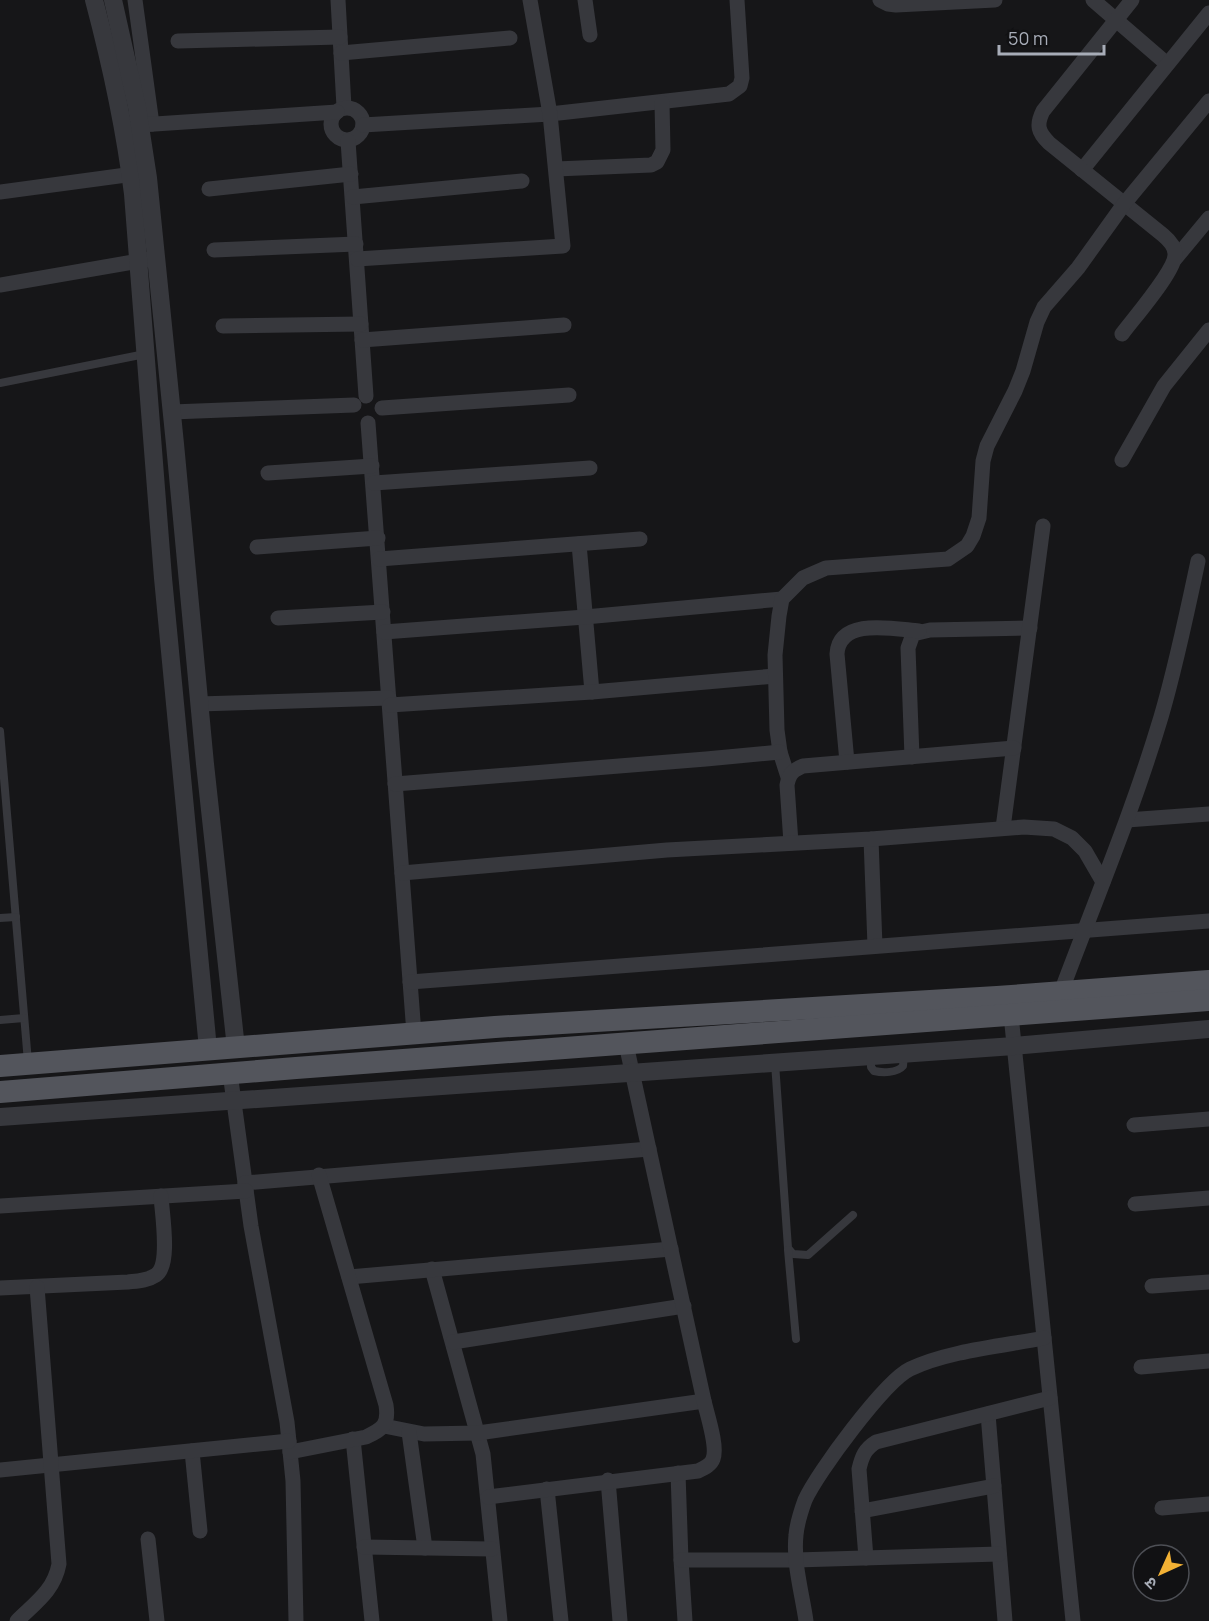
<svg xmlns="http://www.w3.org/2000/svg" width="1209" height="1621" font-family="Manrope,'Noto Sans Devanagari',sans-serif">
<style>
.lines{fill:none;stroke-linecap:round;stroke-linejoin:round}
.service{stroke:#37383d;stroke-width:8}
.minor{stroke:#37383d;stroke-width:15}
.tertiary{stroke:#37383d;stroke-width:18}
.primary{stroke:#53555c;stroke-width:22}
</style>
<rect width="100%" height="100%" fill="#161618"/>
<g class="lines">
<g class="service">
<polyline points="0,383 145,354"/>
<polyline points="0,731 28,1062"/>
<polyline points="0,918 16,917"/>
<polyline points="0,1020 24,1018"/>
<path d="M871,1055V1067L874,1071C883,1073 897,1073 903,1066L904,1054"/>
<polyline points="775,1063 788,1248 793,1254 808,1255 853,1215"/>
<polyline points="788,1250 796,1339"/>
</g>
<g class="minor">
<polyline points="135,0 152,124"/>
<polyline points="338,0 344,107"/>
<polyline points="585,0 590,35"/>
<polyline points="880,0 888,4 896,5 995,0"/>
<polyline points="1093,0 1167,64"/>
<polyline points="178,41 340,37"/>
<polyline points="341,53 510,38"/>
<circle cx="347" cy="124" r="16"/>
<polyline points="140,125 337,112"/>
<polyline points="363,125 550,114 729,94 740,86 742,78 737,0"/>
<polyline points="348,141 366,396"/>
<polyline points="556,169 651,165 657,162 663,150 662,103"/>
<polyline points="1082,170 1209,13"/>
<polyline points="209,189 351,174"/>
<polyline points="0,192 141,173"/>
<polyline points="353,197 522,181"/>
<polyline points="214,250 356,244"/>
<polyline points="357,259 563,246 550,114 530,0"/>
<polyline points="1175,259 1209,218"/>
<polyline points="0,285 156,258"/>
<polyline points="223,326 361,324"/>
<path d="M1122,334C1133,319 1176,270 1175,254C1175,246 1169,240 1163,235L1049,143C1038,132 1036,125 1043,111L1132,0"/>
<polyline points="362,340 564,325"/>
<polyline points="382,408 569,395"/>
<polyline points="172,412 354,405"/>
<polyline points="368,423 414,1034"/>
<polyline points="1122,460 1164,386 1209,330"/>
<polyline points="268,473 372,466"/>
<polyline points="374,483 590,468"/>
<polyline points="579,544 592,692"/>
<polyline points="257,547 378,538"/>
<polyline points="379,559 640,539"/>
<polyline points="278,618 383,612"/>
<polyline points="384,632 585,617 782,599"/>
<polyline points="199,704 389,698"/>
<polyline points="390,705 592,692 775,676"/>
<polyline points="912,757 908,648 913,634 930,630 1030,628"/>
<path d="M847,762L837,654C839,617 894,629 919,631"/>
<polyline points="788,777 780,752 777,730 775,655 779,616 782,599 803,578 826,568 948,559 967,546 973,536 979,518 983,461 987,446 1015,391 1023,371 1037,322 1044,307 1078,268 1124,204 1209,101"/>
<polyline points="395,784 706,759 780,752"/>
<polyline points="1127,820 1209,814"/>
<polyline points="1003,828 1043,526"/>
<polyline points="871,839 875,946"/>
<path d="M791,843L787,785C789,774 793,770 803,766L1014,748"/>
<polyline points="402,873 667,850 871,839 1024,827 1054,829 1072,838 1085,851 1103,882"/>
<polyline points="410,982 1209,921"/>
<path d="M1061,992C1095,901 1133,811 1161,717C1176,666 1187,613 1198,561"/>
<polyline points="1011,1015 1073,1621"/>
<polyline points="230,1073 251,1226 287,1422 293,1481 296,1621"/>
<polyline points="1134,1125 1209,1119"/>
<polyline points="245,1183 649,1149"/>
<polyline points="1135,1204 1209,1198"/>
<polyline points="0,1206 246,1191"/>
<polyline points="432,1269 483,1454 500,1621"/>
<polyline points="349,1277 671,1249"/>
<polyline points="1152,1286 1209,1282"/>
<path d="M0,1288L128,1282C137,1281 147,1281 156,1275C171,1265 162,1214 161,1196"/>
<polyline points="453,1342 684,1306"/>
<polyline points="1141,1367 1209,1361"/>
<polyline points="988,1414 1005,1621"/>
<polyline points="384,1426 424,1434 478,1433 704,1401"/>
<polyline points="409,1432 425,1548"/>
<polyline points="353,1439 372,1621"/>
<polyline points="192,1451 200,1531"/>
<path d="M290,1452L366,1437C383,1429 389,1425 386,1405L319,1175"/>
<polyline points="0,1470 289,1441"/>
<polyline points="678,1473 681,1560 685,1621"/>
<polyline points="608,1480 620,1621"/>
<polyline points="547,1489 561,1621"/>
<path d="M488,1497L698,1471C704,1468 711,1465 713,1459C718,1447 707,1414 704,1401L626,1044"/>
<polyline points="1162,1508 1209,1504"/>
<polyline points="862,1511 994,1486"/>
<polyline points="148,1539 157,1621"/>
<polyline points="364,1547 492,1549"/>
<path d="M866,1558L859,1469C862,1456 865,1449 876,1442L1050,1398"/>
<polyline points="681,1560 796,1560 999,1554"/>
<path d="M17,1621C35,1603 54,1591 59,1564L37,1287"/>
<path d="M806,1621C802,1593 793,1563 796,1535C797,1523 801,1511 805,1500C817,1473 885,1381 910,1369C948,1351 1002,1346 1044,1338"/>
</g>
<g class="tertiary">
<path d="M94,0C111,64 125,129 133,194L163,578L208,1049"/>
<polyline points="113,0 137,107 148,178 175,444 205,764 236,1048"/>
<polyline points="0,1117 1014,1046 1209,1029"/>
</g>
<g class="primary">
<polyline points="0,1066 495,1027 997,997 1209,981"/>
<polyline points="0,1092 296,1068 1209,1000"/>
</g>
</g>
<g transform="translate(1161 1573) rotate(225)"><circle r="28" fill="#111113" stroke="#4d4f55" stroke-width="1.5"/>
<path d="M0-4.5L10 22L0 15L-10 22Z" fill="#f2b134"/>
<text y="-9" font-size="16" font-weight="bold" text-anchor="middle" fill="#a8adb8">उ</text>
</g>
<path d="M999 45v9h105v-9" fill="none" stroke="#a8adb8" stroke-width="3"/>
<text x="1008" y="45" font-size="18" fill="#a8adb8" stroke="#111113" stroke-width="4.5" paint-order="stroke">50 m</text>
</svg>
